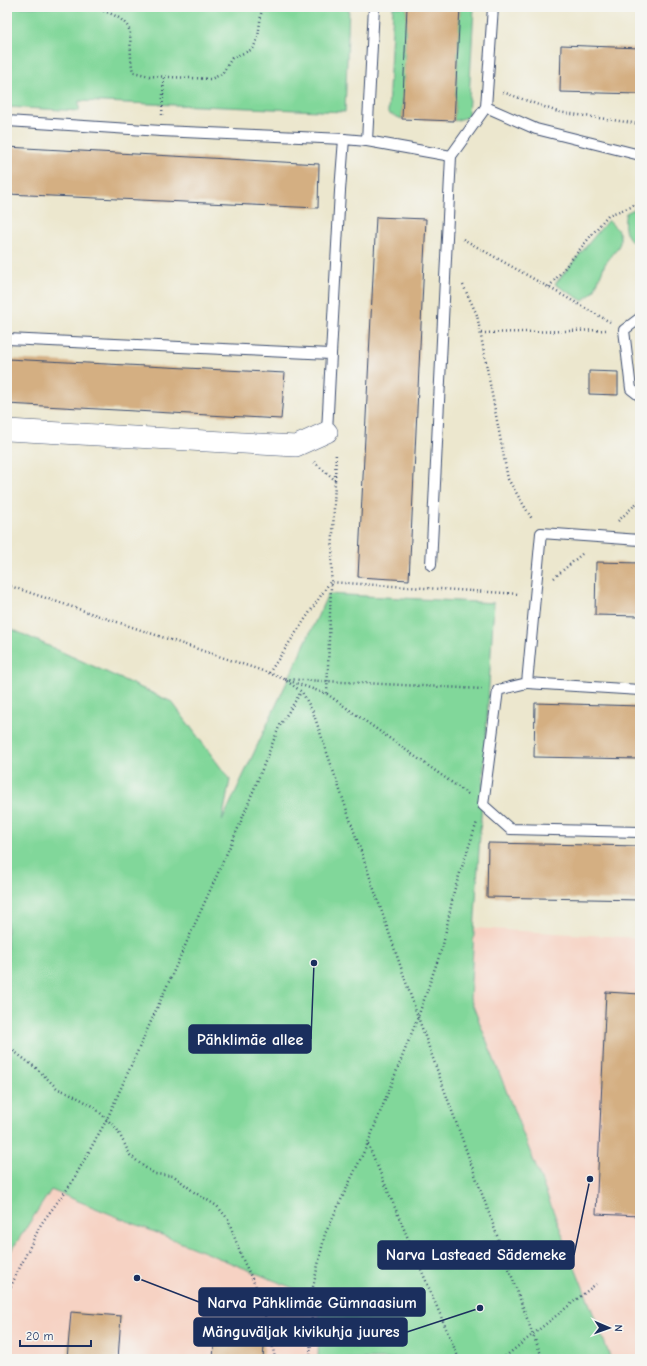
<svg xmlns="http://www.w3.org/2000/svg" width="647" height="1366" font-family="'Comic Neue',sans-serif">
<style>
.built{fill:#f6d2c3}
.green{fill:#81d79a;stroke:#4e837c}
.building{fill:#d4af82}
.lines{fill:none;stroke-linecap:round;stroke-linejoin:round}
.lane-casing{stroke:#3a4b6f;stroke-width:12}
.street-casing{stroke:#3a4b6f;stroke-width:22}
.path{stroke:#3a4b6f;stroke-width:2.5;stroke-dasharray:1 3;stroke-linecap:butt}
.lane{stroke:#fff;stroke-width:10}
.street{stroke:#fff;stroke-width:21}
.leader{fill:none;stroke:#1b2f5e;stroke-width:1.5}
.callout-dot{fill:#1b2f5e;stroke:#f6f6f2;stroke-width:1.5}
.callout{fill:#1b2f5e;stroke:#1b2f5e;stroke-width:1.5}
.callout-label{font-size:16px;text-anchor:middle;font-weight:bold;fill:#fff}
</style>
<rect width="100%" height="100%" fill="#f6f6f2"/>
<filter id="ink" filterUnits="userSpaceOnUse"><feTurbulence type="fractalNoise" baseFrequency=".025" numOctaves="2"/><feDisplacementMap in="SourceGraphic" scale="8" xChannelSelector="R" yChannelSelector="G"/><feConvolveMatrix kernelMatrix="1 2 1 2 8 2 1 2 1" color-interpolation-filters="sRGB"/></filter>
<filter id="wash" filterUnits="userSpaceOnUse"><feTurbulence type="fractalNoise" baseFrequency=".012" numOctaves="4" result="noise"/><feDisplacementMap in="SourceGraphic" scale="16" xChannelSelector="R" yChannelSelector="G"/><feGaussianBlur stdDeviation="0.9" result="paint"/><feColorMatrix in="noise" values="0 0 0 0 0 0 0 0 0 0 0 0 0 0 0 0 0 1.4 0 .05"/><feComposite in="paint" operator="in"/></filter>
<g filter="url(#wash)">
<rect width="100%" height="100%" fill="#ece7ce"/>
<g class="built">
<polygon points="474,928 640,938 640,1359 611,1359 470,998"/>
<polygon points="51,1190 320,1299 318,1359 7,1359 7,1257"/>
</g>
<g class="green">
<polygon points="7,7 349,7 345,112 79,101 79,111 7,107"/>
<polygon points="393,7 407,7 402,119 388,113"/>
<polygon points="460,7 474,7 468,117 454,121"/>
<path d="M640,206V246C626,241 622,227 626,213Z"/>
<polygon points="608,220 617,229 620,235 620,243 617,249 605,264 594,291 583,301 555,284"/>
<polygon points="328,594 494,603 470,998 611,1359 318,1359 320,1299 51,1190 7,1257 7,627 172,702 230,780 222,821"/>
</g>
<g id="blocks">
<g class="building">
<polygon points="407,7 460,7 454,121 402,119"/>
<polygon points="561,45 640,48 640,94 560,92"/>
<polygon points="7,147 319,164 318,208 7,194"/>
<polygon points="376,217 426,219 409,580 358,577"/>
<polygon points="7,359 285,373 281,419 7,404"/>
<polygon points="639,364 640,364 640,380 638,380"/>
<polygon points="589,371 618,372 618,395 589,394"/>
<polygon points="596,562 640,563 640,616 595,615"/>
<polygon points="535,703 640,706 640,759 534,757"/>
<polygon points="488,843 640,846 640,900 487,897"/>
<polygon points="606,992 640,994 640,1216 596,1214"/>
<polygon points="71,1312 121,1316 118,1359 67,1359"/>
<polygon points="215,1331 265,1334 263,1359 213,1359"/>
</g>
</g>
</g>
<g filter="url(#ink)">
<use href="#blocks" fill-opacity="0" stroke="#3a4b6f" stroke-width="1"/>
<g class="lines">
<defs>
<g id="lane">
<polyline points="486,107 536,129 640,155"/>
<polyline points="7,121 161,131 344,139"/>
<polyline points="367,141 451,156"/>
<polyline points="640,318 624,330 631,389 640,396"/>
<polyline points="7,339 331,354 340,191 344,139 367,141 374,7"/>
<polyline points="327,432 331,354"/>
<polyline points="640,540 541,533 527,683 498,690 483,805 510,829 640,832"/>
<polyline points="431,565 451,156 486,107 493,7"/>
<polyline points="527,683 640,690"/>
</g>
<polyline id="street" points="7,430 296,446 327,432"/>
</defs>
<use href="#lane" class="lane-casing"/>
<use href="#street" class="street-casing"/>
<g class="path">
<path d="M92,7C105,11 129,18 130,34C131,47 130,59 133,72L150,76L211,79L222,74L232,58L253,49L258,37L262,7"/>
<polyline points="622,7 623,10 640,13"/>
<polyline points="503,92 558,112 640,124"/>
<polyline points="162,115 164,77"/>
<polyline points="463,239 610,322"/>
<polyline points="463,285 477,315 508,479 532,519"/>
<polyline points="549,287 608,215 631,207 640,200"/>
<polyline points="481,333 608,330"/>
<polyline points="314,462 335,480 327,694"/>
<polyline points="335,480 336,452"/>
<polyline points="618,521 640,500"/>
<polyline points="554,578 583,553"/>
<polyline points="7,585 269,673 284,679 302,692 313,712 418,1017 533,1335 543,1359"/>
<polyline points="269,673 330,582 519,594"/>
<polyline points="468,794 327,694 284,679 482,689"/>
<polyline points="7,1046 36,1068 58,1089 69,1093 93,1106 117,1129 130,1155 143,1166 155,1174 174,1176 194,1192 217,1206 228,1219 242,1258 258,1291 270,1332 275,1359"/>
<polyline points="368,1144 459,1359"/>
<polyline points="7,1294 41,1224 71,1184 107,1119 240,824 279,727 301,692"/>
<polyline points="310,1359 313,1287 325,1234 368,1143 418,1017 443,945 454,891 477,822"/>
<polyline points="502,1359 596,1284"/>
</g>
<use href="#lane" class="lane"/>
<use href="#street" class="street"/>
</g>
</g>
<path class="leader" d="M314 963L311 1039M590 1179L574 1255M137 1278L199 1302M480 1308L407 1332"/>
<g class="callout-dot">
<circle cx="314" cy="963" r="4"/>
<circle cx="590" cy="1179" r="4"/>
<circle cx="137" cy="1278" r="4"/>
<circle cx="480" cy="1308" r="4"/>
</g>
<g class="callout">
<rect x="189" y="1025" width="122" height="28" rx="4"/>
<rect x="378" y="1241" width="196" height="28" rx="4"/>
<rect x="199" y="1288" width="226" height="28" rx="4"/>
<rect x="194" y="1318" width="213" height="28" rx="4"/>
</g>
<g class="callout-label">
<text x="250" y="1045">Pähklimäe allee</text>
<text x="476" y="1260">Narva Lasteaed Sädemeke</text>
<text x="312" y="1308">Narva Pähklimäe Gümnaasium</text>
<text x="301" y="1337">Mänguväljak kivikuhja juures</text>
</g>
<rect width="647" height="1366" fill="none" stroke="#f6f6f2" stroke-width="24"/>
<g transform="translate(609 1328) rotate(92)" stroke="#f6f6f2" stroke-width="3" paint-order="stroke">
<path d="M0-3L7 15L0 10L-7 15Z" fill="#1b2f5e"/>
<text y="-6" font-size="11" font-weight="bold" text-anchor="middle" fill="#1b2f5e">N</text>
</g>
<path d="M20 1340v6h71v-6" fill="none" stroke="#1b2f5e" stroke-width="2"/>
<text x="26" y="1340" font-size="12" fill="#1b2f5e" stroke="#f6f6f2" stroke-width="3" paint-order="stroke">20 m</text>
</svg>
